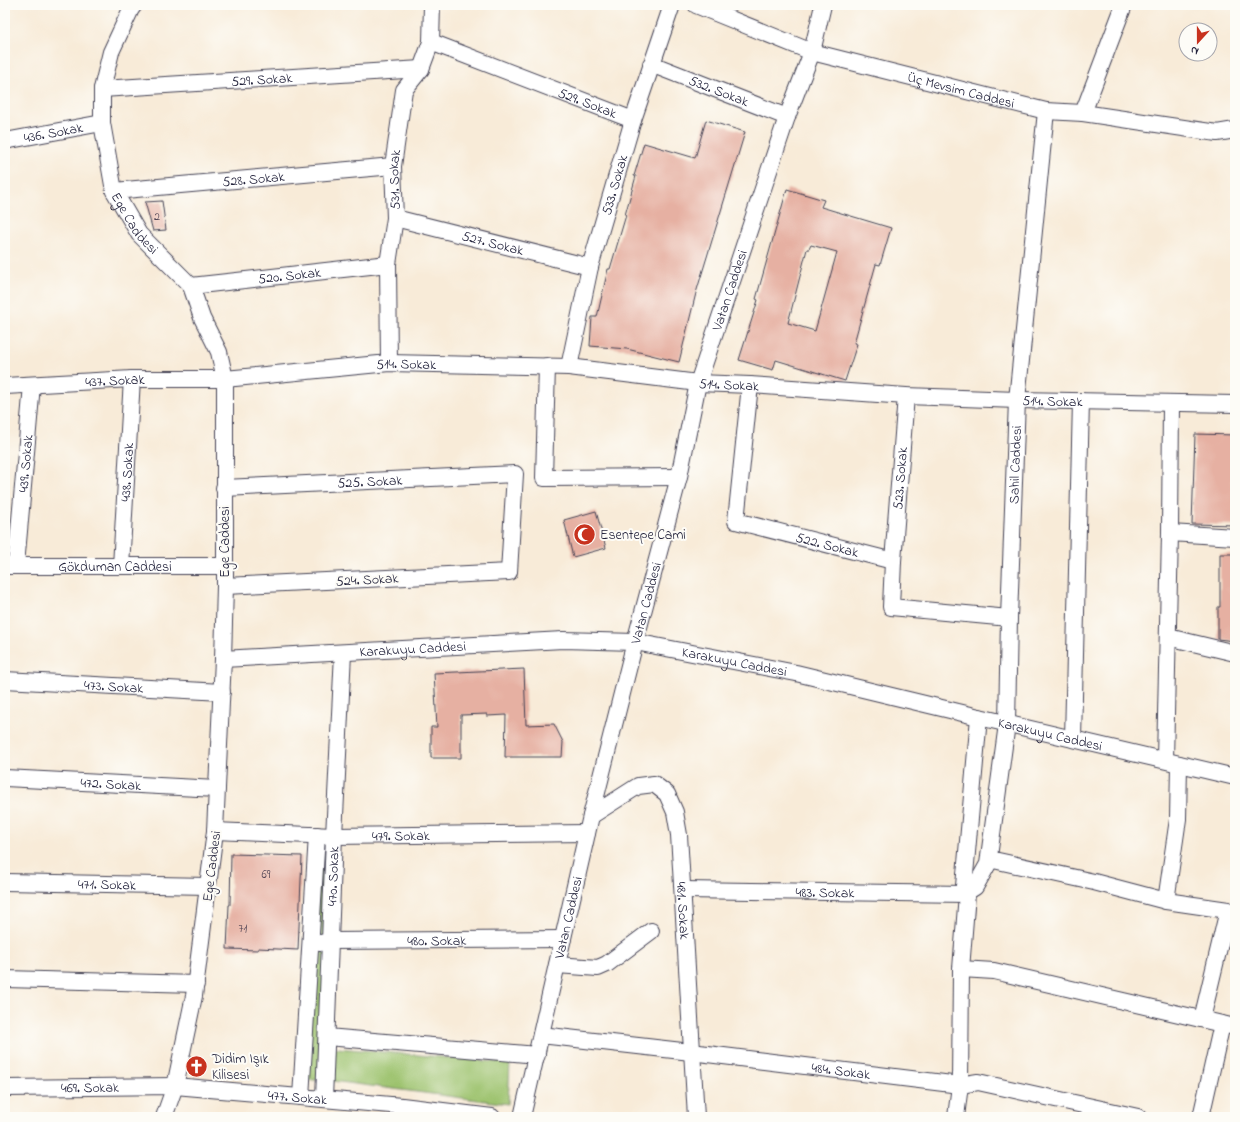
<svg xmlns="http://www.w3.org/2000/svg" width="1240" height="1122" font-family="'Indie Flower',sans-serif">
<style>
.green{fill:#9cc26d;stroke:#5f7254}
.building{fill:#e6b0a2;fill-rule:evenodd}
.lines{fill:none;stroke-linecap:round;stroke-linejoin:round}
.minor-casing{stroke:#424053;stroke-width:18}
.minor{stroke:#fff;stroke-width:16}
.labels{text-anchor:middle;stroke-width:4;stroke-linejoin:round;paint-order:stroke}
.number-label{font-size:12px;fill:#534655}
.street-label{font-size:14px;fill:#22223b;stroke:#fdfcf7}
.poi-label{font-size:14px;fill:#22223b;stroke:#fdfcf7;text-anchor:start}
</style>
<rect width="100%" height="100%" fill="#fdfcf7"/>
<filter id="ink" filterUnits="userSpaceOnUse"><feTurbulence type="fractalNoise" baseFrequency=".025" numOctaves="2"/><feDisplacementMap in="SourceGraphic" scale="8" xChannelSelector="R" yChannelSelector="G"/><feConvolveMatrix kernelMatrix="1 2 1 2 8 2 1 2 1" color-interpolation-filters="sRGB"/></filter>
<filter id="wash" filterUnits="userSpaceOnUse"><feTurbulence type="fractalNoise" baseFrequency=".012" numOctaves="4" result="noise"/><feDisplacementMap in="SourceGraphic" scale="16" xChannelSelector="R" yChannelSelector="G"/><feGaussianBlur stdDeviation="0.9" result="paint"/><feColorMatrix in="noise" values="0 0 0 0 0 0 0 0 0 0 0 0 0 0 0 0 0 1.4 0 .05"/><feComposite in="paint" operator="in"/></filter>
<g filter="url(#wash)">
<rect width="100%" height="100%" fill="#f8ebd8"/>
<polygon class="green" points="317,835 334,836 326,1047 510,1063 508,1104 325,1080 302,1080"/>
<g id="blocks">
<g class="building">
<polygon points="706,120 745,132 696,293 679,362 627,349 590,346 592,317 597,317 608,269 610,269 626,215 625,215 636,176 634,176 644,143 695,158"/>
<path d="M787,189L824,200L821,207L891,228L880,265L876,264L854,343L857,344L845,381L776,360L773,370L739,360L758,300L756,299ZM811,245L837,252L815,331L788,323L807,249H809Z"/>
<polygon points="162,201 166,230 153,231 145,202"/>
<polygon points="1195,434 1235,435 1235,525 1192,524"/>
<polygon points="596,511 606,548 573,557 564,520"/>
<polygon points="1220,554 1235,554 1235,641 1218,639 1218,607 1220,607"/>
<polygon points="524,669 526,725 554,724 563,742 562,757 505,757 506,715 487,716 487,714 461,715 461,758 431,758 431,727 437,727 434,673"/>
<polygon points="231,854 302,856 298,950 258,948 258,950 227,949 229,905 230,905"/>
</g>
</g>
</g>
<g filter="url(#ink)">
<use href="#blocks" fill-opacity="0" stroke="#424053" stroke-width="1"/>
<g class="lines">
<defs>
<g id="minor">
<path id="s1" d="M134,5L131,9L111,52L102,89V123L114,191L139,234L191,286L202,318L219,352L225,379V586L223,659L215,831L194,996L175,1086L164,1117"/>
<path id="s2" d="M696,5L812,52L1046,111L1083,113L1217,133L1235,130"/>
<path id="s3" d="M431,42L633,120"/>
<path id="s4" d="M651,64L787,117"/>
<path id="s5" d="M102,89L421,69"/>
<polyline points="1083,113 1124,5"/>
<path id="s6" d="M5,141L102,123"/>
<path id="s7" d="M114,191L393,166"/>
<path id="s8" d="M395,218L590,267"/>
<path id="s9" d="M191,286L388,264"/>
<path id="s10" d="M389,363L388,264L395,218L393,166L404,90L421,69L431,42L432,5"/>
<polyline points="547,366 544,478 679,477"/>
<path id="s11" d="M569,367L590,267L633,120L672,5"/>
<path id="s12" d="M750,385L736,521L893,561L891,607L1009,618"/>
<path id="s13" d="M5,386L132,379H225L389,363L569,367L698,383L750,385L906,396L1017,400L1235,404"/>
<path id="s14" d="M224,488L515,474L509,572L225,586"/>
<polyline points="1170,533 1235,537"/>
<path id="s15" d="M893,561L906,396"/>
<path id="s16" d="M16,565L32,385"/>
<path id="s17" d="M5,566H224"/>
<path id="s18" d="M121,566L132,379"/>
<polyline points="1168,637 1235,653"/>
<path id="s19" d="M223,659L563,640L635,642L796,673L979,717L1235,777"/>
<path id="s20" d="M5,680L222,692"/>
<polyline points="1073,739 1081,401"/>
<polyline points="1165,760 1170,533 1171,403"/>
<path id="s21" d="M5,778L217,789"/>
<path id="s22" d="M591,816L638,786L654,784L667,794L675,812L679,835L696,1117"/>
<path id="s23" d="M215,831L334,836L587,833"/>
<polyline points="989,859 1094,882 1166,901 1178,819 1179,764"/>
<path id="s24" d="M5,882L208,886"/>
<path id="s25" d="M683,890L967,894"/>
<polyline points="967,892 964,886 979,717"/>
<polyline points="1166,901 1228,910 1202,1019"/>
<path id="s26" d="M320,943L330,941L563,939"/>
<polyline points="557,965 598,968 607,964 651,931"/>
<polyline points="961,969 994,971 1235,1027"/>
<polyline points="5,979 196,984"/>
<path id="s27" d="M541,1035L691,1052L960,1085L978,1082L1138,1117"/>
<polyline points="327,1037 537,1055"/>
<path id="s28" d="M5,1088L175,1086L402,1106L492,1117"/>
<polyline points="301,1097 317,835"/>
<path id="s29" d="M324,1099L334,836L343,653"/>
<path id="s30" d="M522,1117L591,816L635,642L679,477L698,383L787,117L812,52L823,5"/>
<path id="s31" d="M956,1117L960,1085L961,969L967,894V892L975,887L988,864L1007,724L1009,618L1017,400L1046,111"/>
<polyline points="1201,1117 1222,1024"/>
</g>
</defs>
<use href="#minor" class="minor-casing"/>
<use href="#minor" class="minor"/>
</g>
</g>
<defs>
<symbol id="mosque-disc" viewBox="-11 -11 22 22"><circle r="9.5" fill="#c8321e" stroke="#fdfcf7"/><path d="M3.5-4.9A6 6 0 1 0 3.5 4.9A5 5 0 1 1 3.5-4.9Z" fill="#fff"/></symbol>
<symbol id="church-disc" viewBox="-11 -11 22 22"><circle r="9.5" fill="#c8321e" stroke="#fdfcf7"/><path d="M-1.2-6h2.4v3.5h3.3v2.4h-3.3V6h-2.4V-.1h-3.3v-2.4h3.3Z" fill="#fff"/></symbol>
</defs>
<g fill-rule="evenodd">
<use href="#mosque-disc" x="572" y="522" width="25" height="25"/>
<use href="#church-disc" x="184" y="1054" width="25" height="25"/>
</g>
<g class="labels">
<g class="number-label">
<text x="157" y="220">2</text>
<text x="266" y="878">69</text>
<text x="243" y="932">71</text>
</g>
<g class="street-label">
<text dy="5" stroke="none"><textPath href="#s5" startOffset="160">529. Sokak</textPath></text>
<text dy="5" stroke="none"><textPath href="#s4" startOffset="73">532. Sokak</textPath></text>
<text dy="5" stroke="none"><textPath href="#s2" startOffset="279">Üç Mevsim Caddesi</textPath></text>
<text dy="5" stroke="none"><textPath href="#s3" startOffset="168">529. Sokak</textPath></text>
<text dy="5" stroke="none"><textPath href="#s6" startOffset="49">436. Sokak</textPath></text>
<text dy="5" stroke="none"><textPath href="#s7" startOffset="140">528. Sokak</textPath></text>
<text dy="5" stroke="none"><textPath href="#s10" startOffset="184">531. Sokak</textPath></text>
<text dy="5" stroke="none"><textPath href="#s11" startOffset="188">533. Sokak</textPath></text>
<text dy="5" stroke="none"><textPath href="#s1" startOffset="232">Ege Caddesi</textPath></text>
<text dy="5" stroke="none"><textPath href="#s8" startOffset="101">527. Sokak</textPath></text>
<text dy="5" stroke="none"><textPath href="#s9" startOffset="99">520. Sokak</textPath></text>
<text dy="5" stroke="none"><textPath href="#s30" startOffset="853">Vatan Caddesi</textPath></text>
<text dy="5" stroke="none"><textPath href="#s13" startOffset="402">514. Sokak</textPath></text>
<text dy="5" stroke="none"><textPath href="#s13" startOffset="110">437. Sokak</textPath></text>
<text dy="5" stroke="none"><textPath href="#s13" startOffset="726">514. Sokak</textPath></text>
<text dy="5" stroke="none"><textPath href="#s13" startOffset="1050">514. Sokak</textPath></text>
<text dy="5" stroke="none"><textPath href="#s16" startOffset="102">439. Sokak</textPath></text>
<text dy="5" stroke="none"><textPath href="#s31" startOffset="662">Sahil Caddesi</textPath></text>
<text dy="5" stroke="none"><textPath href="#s18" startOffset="94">438. Sokak</textPath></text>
<text dy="5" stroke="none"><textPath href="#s15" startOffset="83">523. Sokak</textPath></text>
<text dy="5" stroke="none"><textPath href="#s14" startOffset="146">525. Sokak</textPath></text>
<text transform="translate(224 542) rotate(-90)" y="5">Ege Caddesi</text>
<text dy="5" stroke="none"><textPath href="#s12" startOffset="231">522. Sokak</textPath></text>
<text dy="5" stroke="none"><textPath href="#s17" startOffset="110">Gökduman Caddesi</textPath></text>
<text transform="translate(367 579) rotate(-3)" y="5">524. Sokak</text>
<text dy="5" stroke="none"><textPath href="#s30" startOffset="529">Vatan Caddesi</textPath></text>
<text dy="5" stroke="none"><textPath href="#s19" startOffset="190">Karakuyu Caddesi</textPath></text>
<text dy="5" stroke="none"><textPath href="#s19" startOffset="514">Karakuyu Caddesi</textPath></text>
<text dy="5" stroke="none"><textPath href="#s20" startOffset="109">473. Sokak</textPath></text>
<text dy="5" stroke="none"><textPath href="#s19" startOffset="838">Karakuyu Caddesi</textPath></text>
<text dy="5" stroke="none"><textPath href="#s21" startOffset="106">472. Sokak</textPath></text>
<text dy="5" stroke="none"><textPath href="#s23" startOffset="186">479. Sokak</textPath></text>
<text transform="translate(211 866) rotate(-83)" y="5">Ege Caddesi</text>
<text dy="5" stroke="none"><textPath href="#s29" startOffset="223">470. Sokak</textPath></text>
<text dy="5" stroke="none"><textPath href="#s24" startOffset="102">471. Sokak</textPath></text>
<text dy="5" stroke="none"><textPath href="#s25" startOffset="142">483. Sokak</textPath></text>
<text dy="5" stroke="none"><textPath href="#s22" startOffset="207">481. Sokak</textPath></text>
<text dy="5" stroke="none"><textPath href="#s30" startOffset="205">Vatan Caddesi</textPath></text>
<text dy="5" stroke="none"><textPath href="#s26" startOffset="117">480. Sokak</textPath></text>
<text dy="5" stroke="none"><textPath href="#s27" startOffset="302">484. Sokak</textPath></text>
<text dy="5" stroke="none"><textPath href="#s28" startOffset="85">469. Sokak</textPath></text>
<text dy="5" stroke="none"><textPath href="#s28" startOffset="293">477. Sokak</textPath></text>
</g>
<g class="poi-label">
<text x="600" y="539">Esentepe Cami</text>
<text x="212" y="1063">Didim Işık<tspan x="212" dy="16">Kilisesi</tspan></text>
</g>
</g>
<rect width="1240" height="1122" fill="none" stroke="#fdfcf7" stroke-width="20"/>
<g transform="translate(1198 42) rotate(201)"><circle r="19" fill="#fdfcf7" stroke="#a5a5ac"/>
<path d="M0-3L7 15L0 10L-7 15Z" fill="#c8321e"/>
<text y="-6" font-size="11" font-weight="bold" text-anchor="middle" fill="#22223b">N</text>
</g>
</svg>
